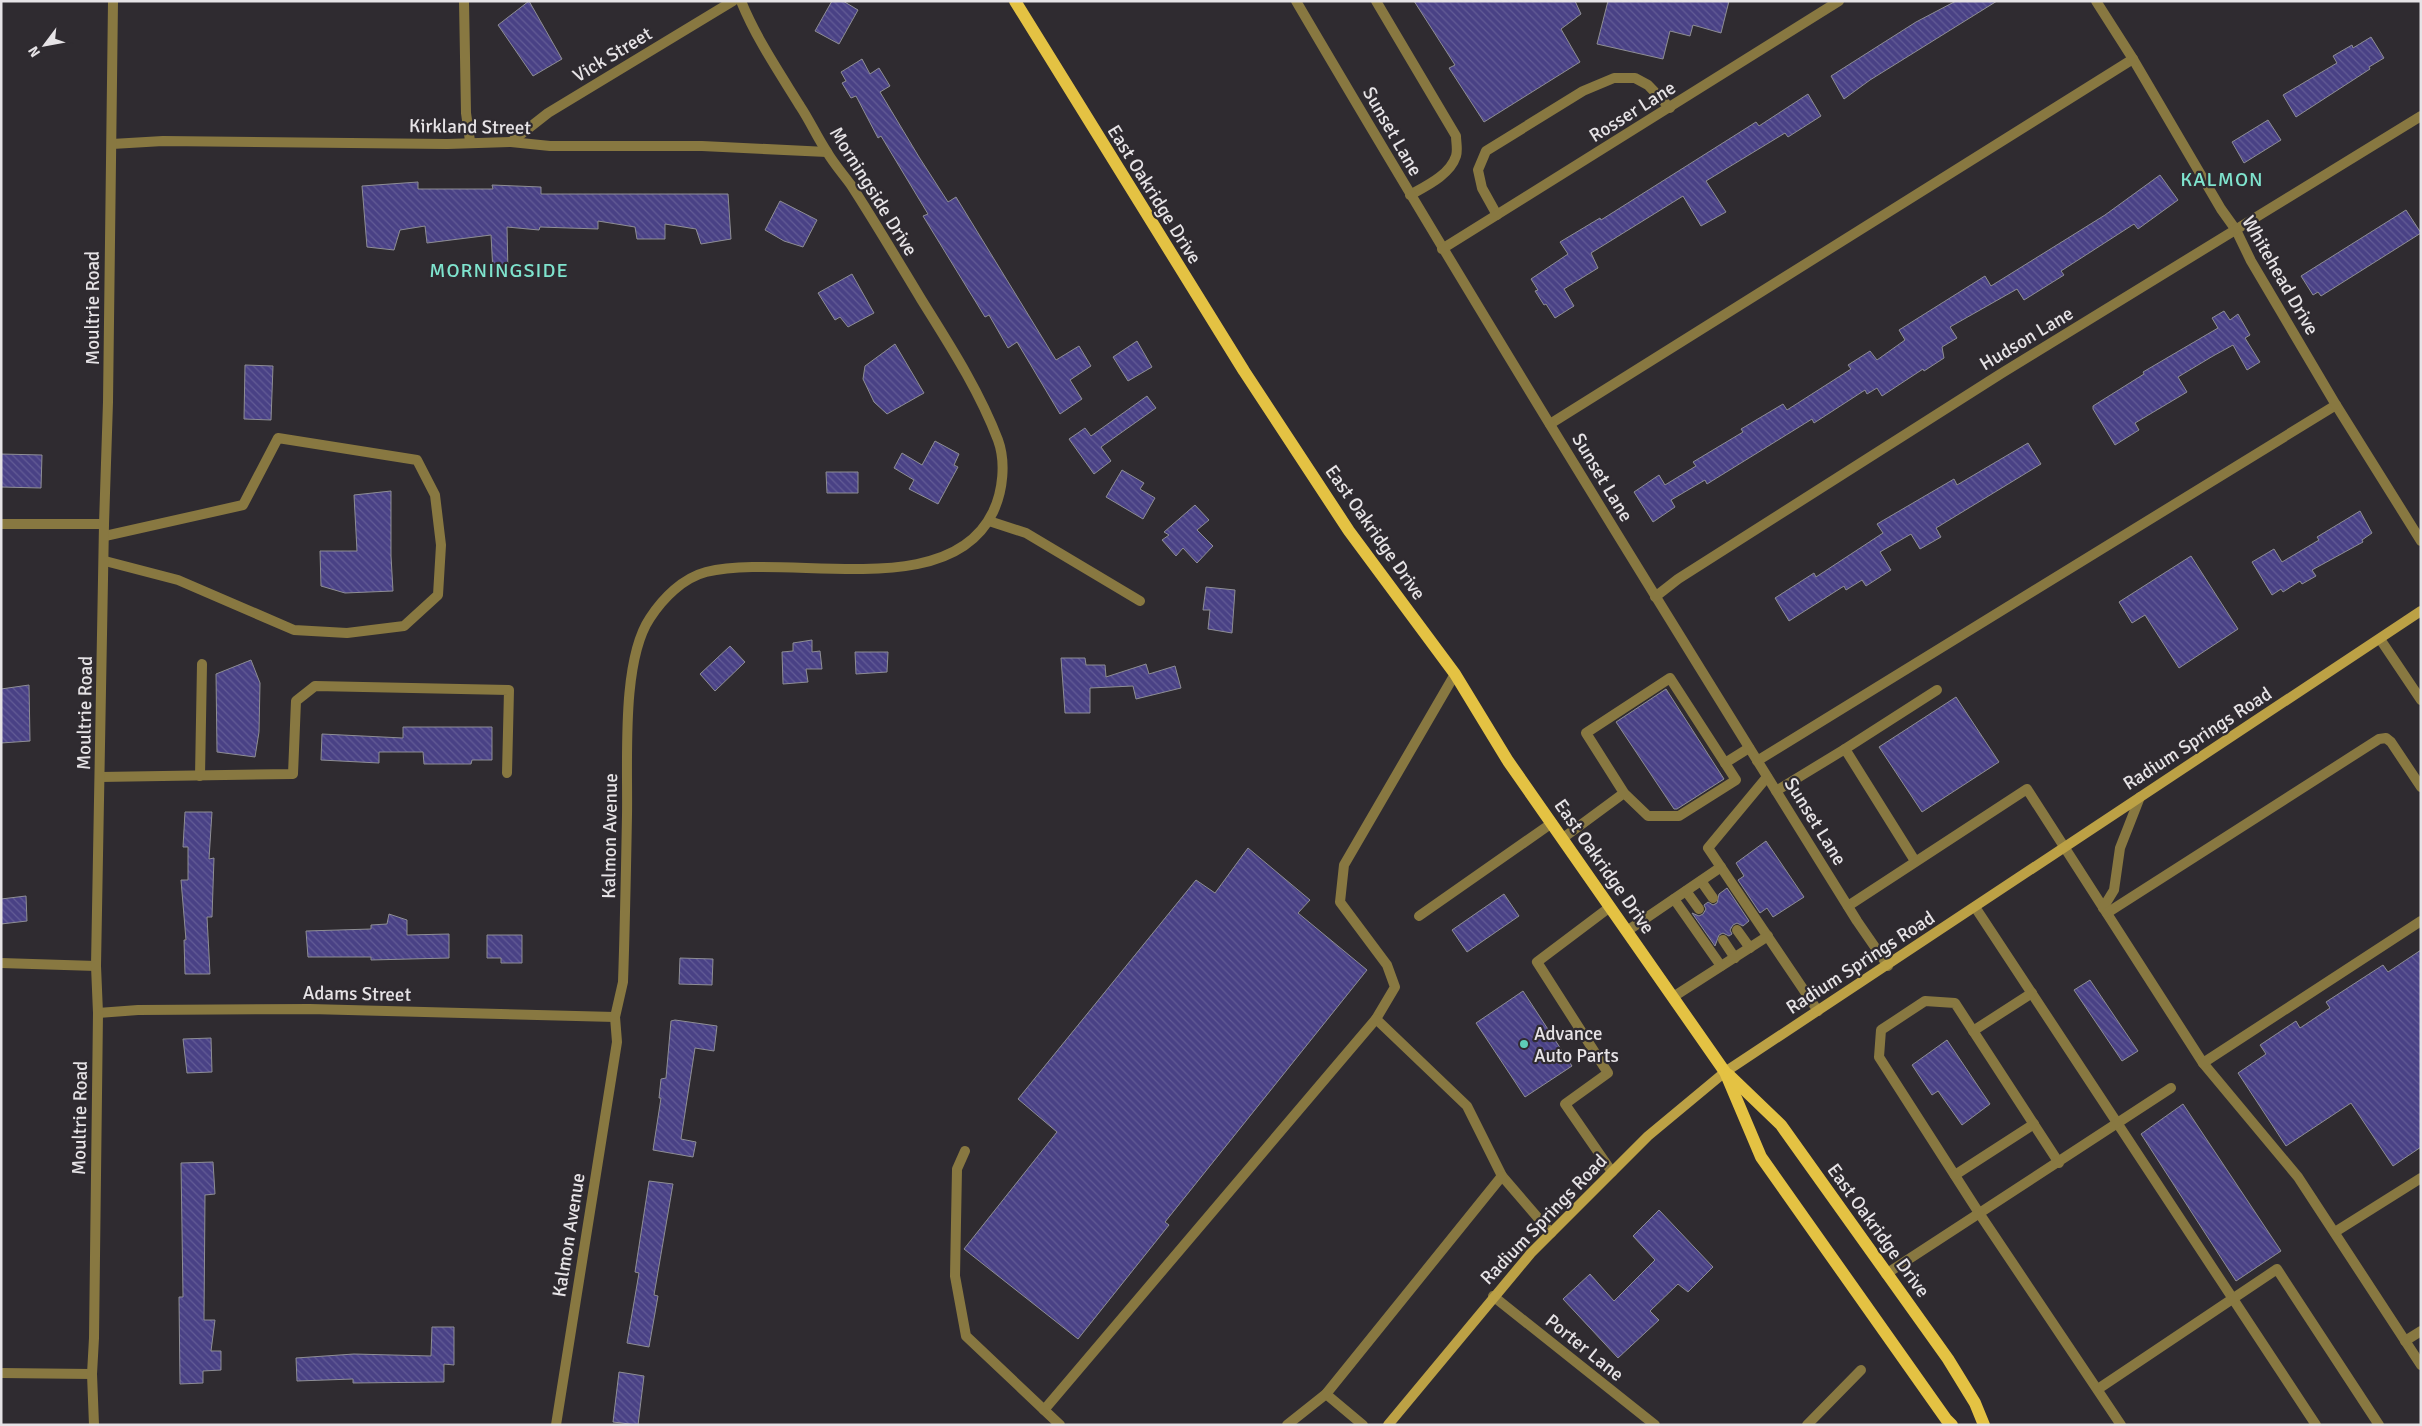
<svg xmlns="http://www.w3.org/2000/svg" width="2422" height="1426" font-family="Signika,sans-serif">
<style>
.building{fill:url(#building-back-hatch);stroke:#8e8e94}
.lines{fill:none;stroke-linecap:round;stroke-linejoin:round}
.service{stroke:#887841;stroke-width:10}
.minor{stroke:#887841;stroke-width:10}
.tertiary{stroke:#887841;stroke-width:10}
.secondary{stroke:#bca145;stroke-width:10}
.primary{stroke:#e4c243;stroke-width:12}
.poi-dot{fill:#5eceb8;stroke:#2f2b30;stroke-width:2}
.labels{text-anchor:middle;stroke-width:4.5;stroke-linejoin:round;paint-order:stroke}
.street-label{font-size:19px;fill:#e6e3e6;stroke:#2f2b30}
.poi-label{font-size:19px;fill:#e6e3e6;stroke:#2f2b30;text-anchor:start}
.neighbourhood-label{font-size:20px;letter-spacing:1px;fill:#7fe4ce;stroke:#2f2b30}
</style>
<defs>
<pattern id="building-back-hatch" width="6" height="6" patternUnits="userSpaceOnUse" patternTransform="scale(1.25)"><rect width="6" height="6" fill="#494185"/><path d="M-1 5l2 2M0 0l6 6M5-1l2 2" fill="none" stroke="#635c96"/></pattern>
</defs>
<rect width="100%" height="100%" fill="#2f2b30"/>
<g class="building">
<polygon points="529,1 562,59 533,76 498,25"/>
<polygon points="832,1 843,1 858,10 839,44 815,31"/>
<polygon points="1414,1 1575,1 1581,14 1561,29 1580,62 1484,122 1449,68 1455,65"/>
<polygon points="1608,1 1729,1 1721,33 1693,25 1690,36 1670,31 1663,59 1597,44"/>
<polygon points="1956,1 1997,1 1870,80 1844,99 1831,76 1916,22"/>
<polygon points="2371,37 2384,58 2369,67 2370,69 2296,117 2283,95 2337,63 2333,56 2352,45 2353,48"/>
<polygon points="862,59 870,74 879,68 890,86 880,92 919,157 948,202 956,197 1056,360 1079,346 1091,366 1070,380 1082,399 1060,414 1017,342 1008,348 989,315 985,317 923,216 928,214 881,136 878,138 856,96 851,98 842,83 846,81 841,72"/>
<polygon points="1808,94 1821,116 1788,137 1785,133 1706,181 1726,212 1701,226 1683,196 1591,253 1598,268 1564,289 1574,306 1555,318 1546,304 1544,305 1535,291 1538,290 1531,279 1568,254 1560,242 1600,218 1601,220 1756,122 1759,126"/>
<polygon points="2268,120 2281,140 2244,163 2232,142"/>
<polygon points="2160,175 2178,200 2138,229 2134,224 2061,271 2064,275 2024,300 2017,289 1950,327 1957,338 1942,347 1944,358 1924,371 1923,369 1882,396 1877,388 1867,394 1865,390 1814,423 1812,419 1707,484 1705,480 1671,500 1675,507 1653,522 1634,492 1659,475 1665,485 1696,466 1693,462 1743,432 1741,429 1783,404 1787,410 1851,369 1848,365 1870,351 1877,360 1905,340 1899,330 1985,276 1991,286 2105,215"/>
<polygon points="418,182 418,189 493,189 492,185 541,187 541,194 728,194 731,239 701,244 696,229 665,224 665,239 637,239 635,227 598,221 598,229 540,227 539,230 507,227 508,272 493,272 491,235 427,243 425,226 400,230 394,250 367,247 362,186"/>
<polygon points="780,201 817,220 803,247 784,241 765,230"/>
<polygon points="2406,210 2421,233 2321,296 2318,292 2313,295 2301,276"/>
<polygon points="852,274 874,313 848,327 840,317 835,320 818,293"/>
<polygon points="2224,311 2230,320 2238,314 2250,335 2245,338 2260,362 2247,370 2233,345 2213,356 2178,377 2187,392 2135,423 2139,430 2115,445 2093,409 2093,406 2144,374 2143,372 2218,328 2212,318"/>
<polygon points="1137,341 1152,367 1128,381 1113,357"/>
<polygon points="895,344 924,393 887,414 874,402 863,379 865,366"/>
<polygon points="245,365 273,366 271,420 244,419"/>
<polygon points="1147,396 1156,408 1101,447 1111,461 1094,474 1069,439 1085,428 1091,436"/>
<polygon points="935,441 959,454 954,465 958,467 938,504 909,489 914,480 894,468 902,453 922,465"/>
<polygon points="2028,443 2041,464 1936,528 1941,537 1920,549 1911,534 1880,552 1891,570 1866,586 1862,580 1846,590 1844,586 1789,621 1775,598 1814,573 1816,577 1883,533 1877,524 1954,479 1957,485"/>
<polygon points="1,454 42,455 41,488 1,487"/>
<polygon points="1122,470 1144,483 1140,489 1155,498 1143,519 1106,497"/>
<polygon points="826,472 858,472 858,493 827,493"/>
<polygon points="391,491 391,556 393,591 345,593 321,586 320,551 357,551 354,495"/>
<polygon points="1195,505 1209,520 1197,530 1213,546 1197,563 1183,548 1176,556 1162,540 1169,535 1164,532"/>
<polygon points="2360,511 2372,533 2362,540 2363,542 2312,570 2316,576 2302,584 2300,581 2283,592 2281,589 2272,595 2252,562 2274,549 2282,562 2319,540 2317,537"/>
<polygon points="2191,556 2238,629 2179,668 2145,615 2132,623 2119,602"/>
<polygon points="1206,587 1235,590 1232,633 1208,629 1210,610 1203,610"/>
<polygon points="812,640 812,652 820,651 822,669 806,669 808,682 783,684 782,652 793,651 793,643"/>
<polygon points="730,646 745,662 715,691 700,674"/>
<polygon points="855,652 888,652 887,672 856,674"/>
<polygon points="1061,658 1085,658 1086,665 1105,665 1106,677 1146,664 1149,674 1175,666 1181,688 1136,699 1133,686 1090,688 1090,713 1065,713"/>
<polygon points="251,660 260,683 259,732 255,757 217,752 216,674"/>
<polygon points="29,685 30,741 1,743 1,689"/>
<polygon points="1666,689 1724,779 1677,809 1674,809 1616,722"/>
<polygon points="1956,697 1999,762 1922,812 1879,747"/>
<polygon points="403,727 492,727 492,760 472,760 471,764 424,764 423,752 379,752 379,763 321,760 322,734 403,738"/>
<polygon points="185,812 212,812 209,859 214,858 212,917 207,917 210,974 185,974 184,940 186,940 181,880 188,880 188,847 183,847"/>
<polygon points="1766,841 1804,897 1773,917 1767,908 1760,913 1738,880 1744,876 1736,863"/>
<polygon points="1248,848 1310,900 1298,913 1367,970 1165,1222 1169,1225 1078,1339 964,1249 1057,1132 1018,1099 1196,880 1215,893"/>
<polygon points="1727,888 1749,921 1743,926 1737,923 1733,925 1730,930 1732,934 1729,936 1723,933 1719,935 1715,946 1692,913 1699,916 1703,914 1706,909 1704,905 1708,902 1713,905 1717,903 1719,894"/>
<polygon points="1504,894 1519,916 1467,952 1452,930"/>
<polygon points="26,896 27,921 1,924 1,899"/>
<polygon points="389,914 407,920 407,935 449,934 449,958 371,960 371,957 308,957 306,931 371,929 371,925 387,924"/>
<polygon points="487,935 522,935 522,963 501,963 501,958 487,958"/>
<polygon points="2421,950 2421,1147 2393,1166 2351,1103 2286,1146 2238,1073 2266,1054 2260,1045 2296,1021 2300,1028 2330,1008 2326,1002 2383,965 2388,972"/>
<polygon points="680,958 713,959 712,985 679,984"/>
<polygon points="2090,980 2138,1051 2122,1061 2074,990"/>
<polygon points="1523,991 1572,1066 1525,1097 1476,1023"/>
<polygon points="675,1020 717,1026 714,1051 695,1048 681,1139 696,1142 693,1157 653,1150 661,1098 659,1098 661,1079 666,1078 671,1021"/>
<polygon points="211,1038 212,1072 187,1073 183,1039"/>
<polygon points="1947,1040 1990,1104 1962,1125 1938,1091 1932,1095 1912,1065"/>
<polygon points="2183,1104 2281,1251 2236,1281 2141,1134"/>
<polygon points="213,1162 215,1194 205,1195 204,1320 215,1320 211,1351 221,1351 221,1370 203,1371 203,1383 180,1384 179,1297 183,1297 181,1163"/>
<polygon points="649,1181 673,1184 654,1295 658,1296 649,1347 627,1343 639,1273 635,1272"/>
<polygon points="1659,1210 1713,1267 1688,1292 1678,1284 1650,1311 1659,1320 1618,1358 1563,1299 1590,1274 1614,1301 1655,1260 1633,1236"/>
<polygon points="432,1327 454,1327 454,1365 444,1364 444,1382 353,1383 353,1379 297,1381 296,1358 354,1354 431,1356"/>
<polygon points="619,1372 644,1376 638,1425 613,1422"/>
</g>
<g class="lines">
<g class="service">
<path d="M1376,1L1456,136C1456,142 1458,150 1456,156C1450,175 1426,186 1410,195"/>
<polyline points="1497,215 1482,188 1478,170 1486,151 1583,91 1614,78 1635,78 1648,85 1670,108"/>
<polyline points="1550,424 2133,59"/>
<polyline points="1,524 104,524"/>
<polyline points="105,561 178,580 294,630 347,633 404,626 438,595 441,545 435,495 417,460 278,438 243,505 105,536"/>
<polyline points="2380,639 2421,700"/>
<polyline points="1455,674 1344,865 1340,902 1387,965 1395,987 1376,1019 1467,1106 1502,1176 1551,1233"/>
<polyline points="1845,749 1937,690"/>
<polyline points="1757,761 2336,405"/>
<polyline points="1725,763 1749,748"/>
<polyline points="200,776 202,664"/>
<polyline points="100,777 293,774 296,701 315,686 509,690 507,773"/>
<polyline points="1767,777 1708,848 1818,1011"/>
<polyline points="1776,791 1845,749 1915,861"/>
<polyline points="1563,838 1624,793 1648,816 1679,816 1736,780 1670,678 1586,733 1624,793"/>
<polyline points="1701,881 1713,898"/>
<polyline points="1686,891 1699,909"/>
<polyline points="1674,899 1721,966"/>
<polyline points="1848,906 2027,789 2203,1063 2298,1177 2421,1365"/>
<polyline points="1610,907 1537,962 1608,1073 1565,1104 1612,1172"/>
<polyline points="1975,907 2316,1425"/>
<polyline points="2103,908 2114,890 2120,848 2140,797"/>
<polyline points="2107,913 2379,739 2386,738 2391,742 2421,787"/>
<polyline points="1419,916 1552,823"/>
<polyline points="1737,930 1750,948"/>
<polyline points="1627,931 1721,867"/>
<polyline points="1723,940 1735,958"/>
<polyline points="1673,997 1768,936"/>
<polyline points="1973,1031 2032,993"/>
<polyline points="2203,1063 2421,921"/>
<polyline points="965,1151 957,1169 955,1276 966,1336 1060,1425"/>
<polyline points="2059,1163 1955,1003 1925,1001 1881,1030 1879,1057 1979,1213 2121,1425"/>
<polyline points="1955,1175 2034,1124"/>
<polyline points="2335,1232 2421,1178"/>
<polyline points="1886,1274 2171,1088"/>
<polyline points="2405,1341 2421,1331"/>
<polyline points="2098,1389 2277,1269 2379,1425"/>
<polyline points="1326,1394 1363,1425"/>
<polyline points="1044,1410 1376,1019"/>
<polyline points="1287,1425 1326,1394 1502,1176"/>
</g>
<g class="minor">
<polyline points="464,1 466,113 470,141"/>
<path d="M1296,1C1478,311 1667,616 1857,921L1888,966"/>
<polyline points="2096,1 2133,59 2221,209 2236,230 2251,261 2336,405 2421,541"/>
<polyline points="511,142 548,113 733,1"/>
<polyline points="112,144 163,141 447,144 511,142 550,146 702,146 827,152"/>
<polyline points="1442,249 1839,1"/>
<polyline points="989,521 1026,533 1140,601"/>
<polyline points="1655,597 1678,579 2002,373 2421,116"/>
<polyline points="1,963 96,966"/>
<polyline points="98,1013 138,1010 310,1009 615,1017"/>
<polyline points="1493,1296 1655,1425"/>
<polyline points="1,1373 92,1374"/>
<path d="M556,1425L617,1042L615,1017L623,982C625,926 626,871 627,815C628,762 621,661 650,618C663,598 683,578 706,572C788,552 949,604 993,512C1003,491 1006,462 998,440C979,390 949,344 921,299C898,261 875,222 851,185C843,174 834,164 827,152C817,137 810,121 800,106C779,72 756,38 741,1"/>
<polyline points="1807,1425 1861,1370"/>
</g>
<polyline class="tertiary" points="94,1425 92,1374 94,1338 98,1013 96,966 104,524 108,402 113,1"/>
<polyline class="secondary" points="1388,1425 1531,1253 1648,1136 1725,1072 2421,611"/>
<g class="primary">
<polyline points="1015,1 1244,371 1349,531 1455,674 1508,761 1725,1072 1761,1157 1946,1419 1952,1425"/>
<polyline points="1729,1075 1781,1125 1948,1359 1975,1403 1984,1425"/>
</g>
</g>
<circle class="poi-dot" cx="1524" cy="1044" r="5"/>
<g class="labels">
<g class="street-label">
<text transform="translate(612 54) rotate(-31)" y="7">Vick Street</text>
<text transform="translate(1632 111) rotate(-32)" y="7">Rosser Lane</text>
<text transform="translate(470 126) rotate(1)" y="7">Kirkland Street</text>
<text transform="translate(1393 131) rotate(60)" y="7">Sunset Lane</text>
<text transform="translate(874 191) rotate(58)" y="7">Morningside Drive</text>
<text transform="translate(1155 194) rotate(58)" y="7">East Oakridge Drive</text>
<text transform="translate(2281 275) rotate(60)" y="7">Whitehead Drive</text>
<text transform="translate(92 308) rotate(-90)" y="7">Moultrie Road</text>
<text transform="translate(2026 338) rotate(-31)" y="7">Hudson Lane</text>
<text transform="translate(1603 477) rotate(59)" y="7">Sunset Lane</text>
<text transform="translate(1376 532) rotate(55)" y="7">East Oakridge Drive</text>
<text transform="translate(84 713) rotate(-89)" y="7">Moultrie Road</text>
<text transform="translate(2197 738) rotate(-33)" y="7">Radium Springs Road</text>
<text transform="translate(1816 821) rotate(58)" y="7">Sunset Lane</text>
<text transform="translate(609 836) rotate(-89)" y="7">Kalmon Avenue</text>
<text transform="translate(1605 866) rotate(55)" y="7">East Oakridge Drive</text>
<text transform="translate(1860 962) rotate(-33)" y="7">Radium Springs Road</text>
<text transform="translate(357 993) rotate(1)" y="7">Adams Street</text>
<text transform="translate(79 1118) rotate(-89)" y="7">Moultrie Road</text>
<text transform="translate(1543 1219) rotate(-46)" y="7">Radium Springs Road</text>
<text transform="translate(1879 1230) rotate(54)" y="7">East Oakridge Drive</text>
<text transform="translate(568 1235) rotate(-81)" y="7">Kalmon Avenue</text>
<text transform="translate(1585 1347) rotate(39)" y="7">Porter Lane</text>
</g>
<g class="poi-label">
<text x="1534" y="1040">Advance<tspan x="1534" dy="22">Auto Parts</tspan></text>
</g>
<g class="neighbourhood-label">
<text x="2222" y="186">KALMON</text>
<text x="499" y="277">MORNINGSIDE</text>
</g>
</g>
<rect width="2422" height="1426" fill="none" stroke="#e6e3e6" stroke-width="5"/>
<g transform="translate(45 45) rotate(238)" stroke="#2f2b30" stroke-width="4" paint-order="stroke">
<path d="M0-4L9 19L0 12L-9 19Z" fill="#e6e3e6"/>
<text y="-8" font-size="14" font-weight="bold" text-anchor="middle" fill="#e6e3e6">N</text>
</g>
</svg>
